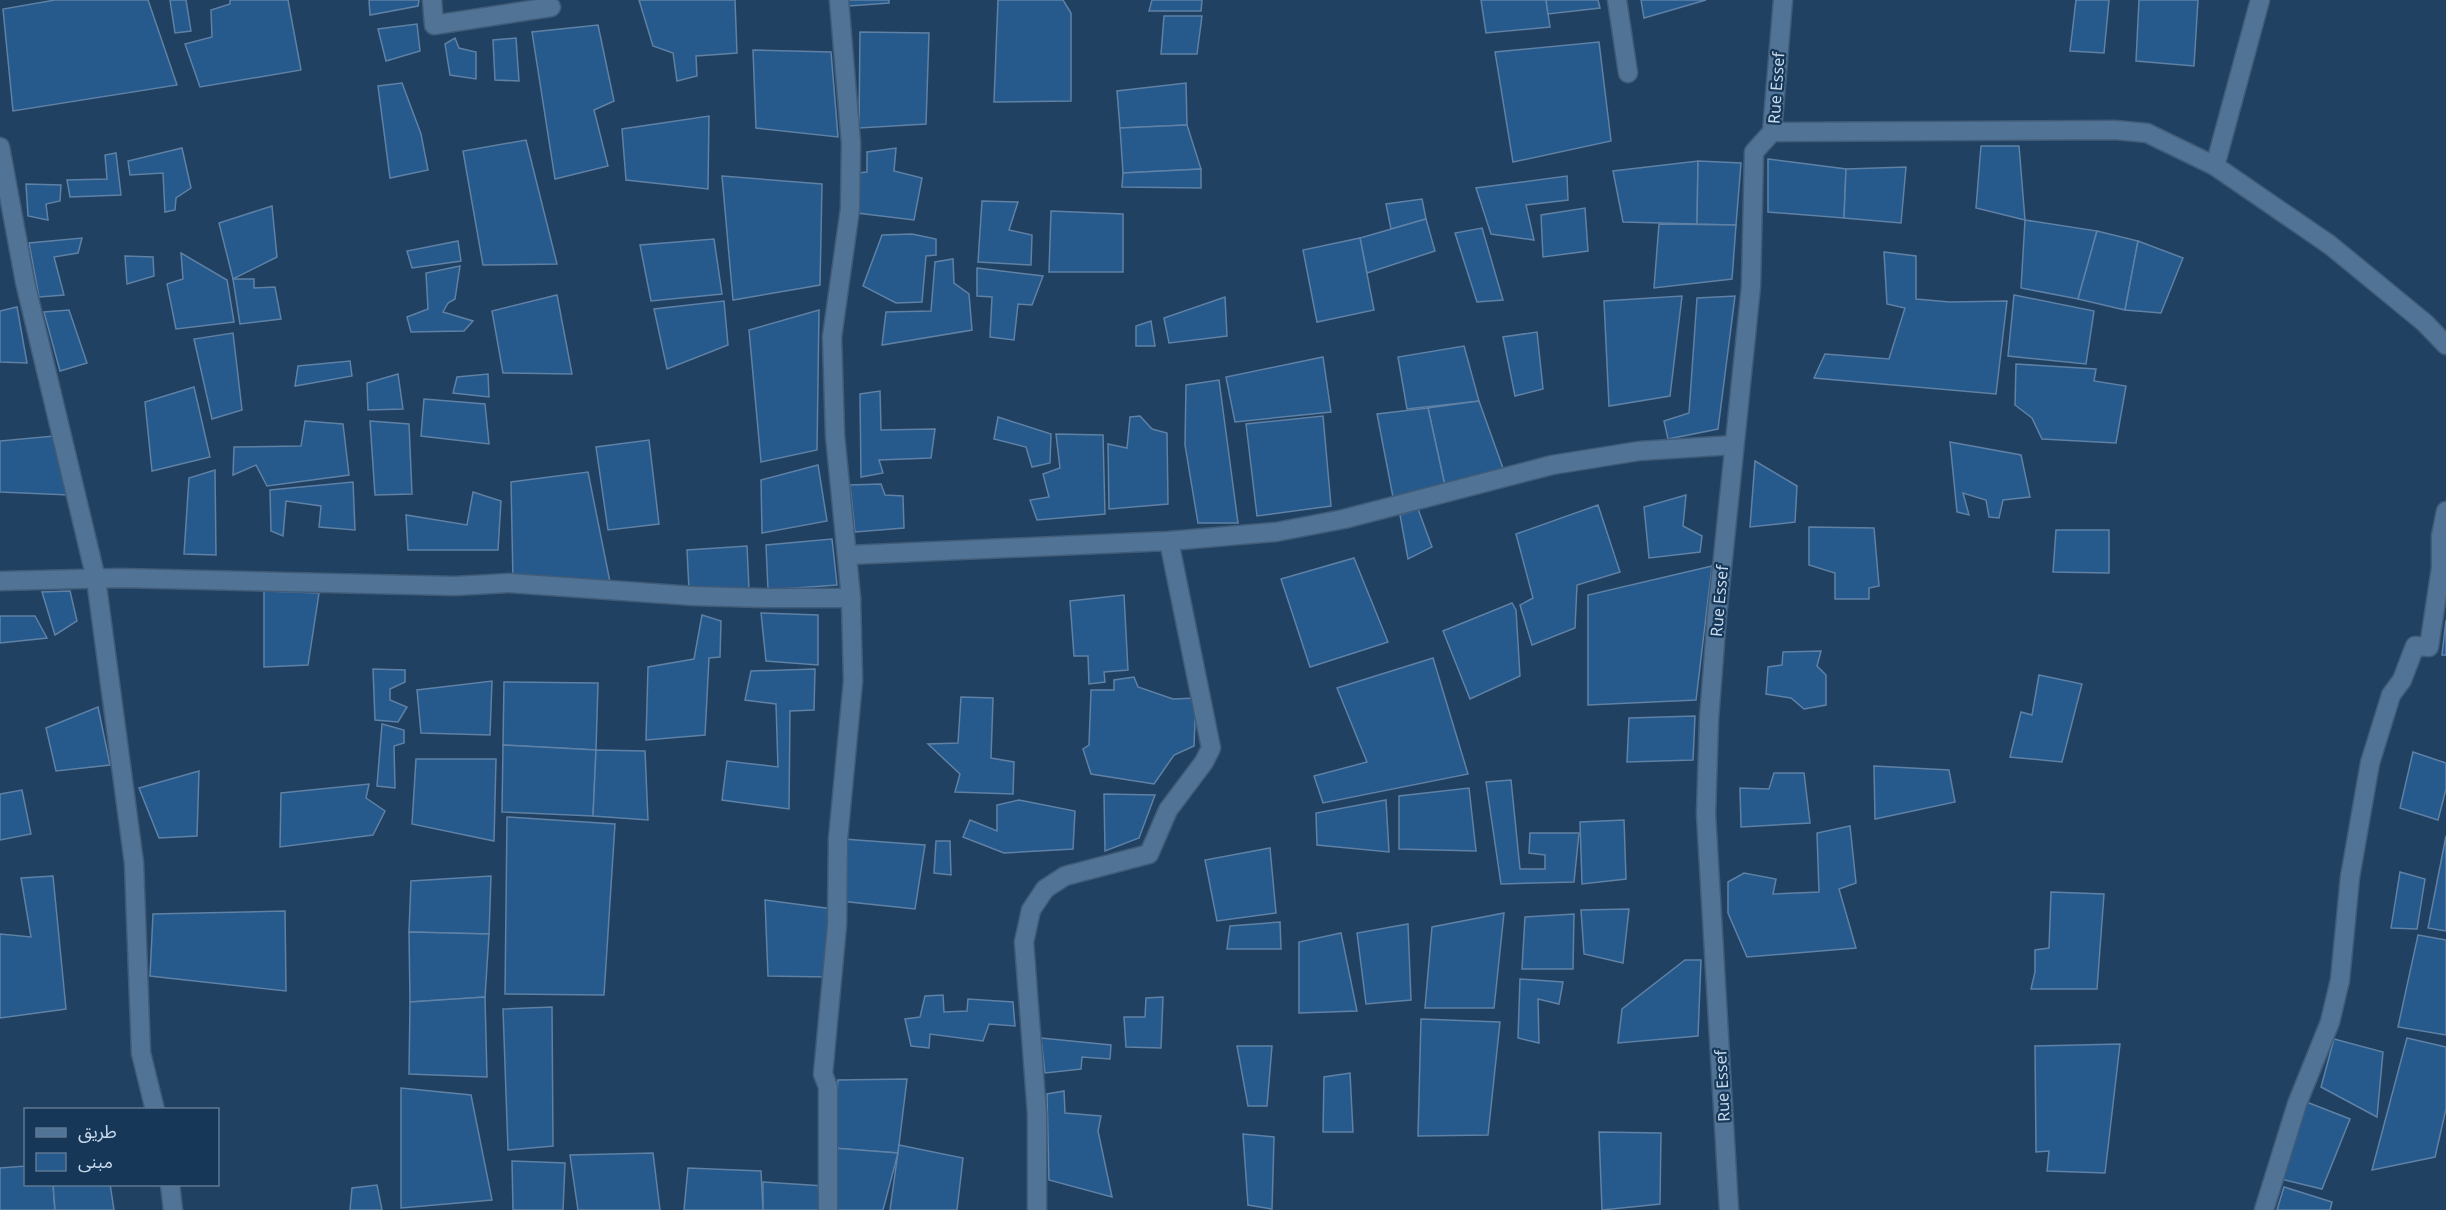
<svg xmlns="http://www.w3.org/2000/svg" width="2446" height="1210" font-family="'Noto Sans','Noto Sans Arabic',sans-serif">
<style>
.building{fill:#26598c;stroke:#5f81a5;stroke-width:1.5}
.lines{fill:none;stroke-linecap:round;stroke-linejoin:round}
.minor-casing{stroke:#405c78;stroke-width:21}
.minor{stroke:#517396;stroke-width:18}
.labels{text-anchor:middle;stroke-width:4.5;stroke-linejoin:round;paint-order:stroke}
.street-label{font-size:16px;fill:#c7d9ed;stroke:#163757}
</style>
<rect width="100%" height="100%" fill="#214162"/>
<g class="building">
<polygon points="55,0 148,0 177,85 13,111 3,9"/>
<polygon points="170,0 186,0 191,31 175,33"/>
<polygon points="230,0 288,0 301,70 200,87 185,44 212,37 211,10 230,4"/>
<polygon points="369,0 419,0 418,6 370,15"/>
<polygon points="639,0 735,0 737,53 696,56 697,76 677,81 673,53 653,46"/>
<polygon points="848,0 889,0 889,3 849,6"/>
<polygon points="998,0 1063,0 1071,13 1071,101 994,102"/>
<polygon points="1152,0 1202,0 1201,11 1149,11"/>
<polygon points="1481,0 1546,0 1550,27 1486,33"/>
<polygon points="1546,0 1598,0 1600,8 1548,14"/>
<polygon points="1641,0 1706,0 1644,18"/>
<polygon points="2076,0 2109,0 2104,53 2070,51"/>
<polygon points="2139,0 2198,0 2194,66 2136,61"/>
<polygon points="1164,16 1202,16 1197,54 1161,54"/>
<polygon points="417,24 420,51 386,61 378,29"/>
<polygon points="598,25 614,101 594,110 608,166 555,179 532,32"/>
<polygon points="860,32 929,33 926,124 859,128"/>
<polygon points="455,38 459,48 476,52 476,79 450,75 445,44"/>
<polygon points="516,38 519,81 495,80 493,40"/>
<polygon points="1599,42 1611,141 1513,162 1495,52"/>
<polygon points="753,50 831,52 838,137 756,128"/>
<polygon points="402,83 421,134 428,170 390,178 378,86"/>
<polygon points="1186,83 1187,125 1120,128 1117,91"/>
<polygon points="709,116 708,189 626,180 622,129"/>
<polygon points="1187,125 1201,169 1123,173 1120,128"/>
<polygon points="526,140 557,264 483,265 463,151"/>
<polygon points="1981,146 2019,146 2025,220 1976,208"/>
<polygon points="182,148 191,188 176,198 175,210 165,212 163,173 130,175 128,161"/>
<polygon points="896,148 894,171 922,178 914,220 857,213 858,173 867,172 867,152"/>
<polygon points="116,153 121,195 70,197 67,180 107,179 105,155"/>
<polygon points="1768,159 1846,169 1844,218 1768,212"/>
<polygon points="1698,161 1697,224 1623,222 1613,171"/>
<polygon points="1698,161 1741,163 1736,225 1697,224"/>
<polygon points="1906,167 1901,223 1844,218 1846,169"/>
<polygon points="1201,169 1201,188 1122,187 1123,173"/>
<polygon points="722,176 822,184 820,285 733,300"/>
<polygon points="1567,176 1568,200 1526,205 1534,240 1491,234 1476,188"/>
<polygon points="26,184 61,185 60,201 46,204 48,220 28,216"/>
<polygon points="1422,199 1426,219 1391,229 1386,204"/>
<polygon points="982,201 1018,202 1009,230 1032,235 1031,265 978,262"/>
<polygon points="272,206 277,257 233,279 219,223"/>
<polygon points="1585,208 1588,251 1543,257 1541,215"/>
<polygon points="1051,211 1123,214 1123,272 1049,272"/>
<polygon points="1426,219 1435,251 1367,273 1360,238"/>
<polygon points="2025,220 2097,231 2078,299 2021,288"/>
<polygon points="1659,224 1736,225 1732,279 1654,288"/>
<polygon points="1482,228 1503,300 1477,302 1455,233"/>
<polygon points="2097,231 2138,241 2125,310 2078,299"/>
<polygon points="912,234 936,239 936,255 926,256 922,302 896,303 863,286 882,235"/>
<polygon points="82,238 78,253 54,257 64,295 39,297 29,243"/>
<polygon points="1360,238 1374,310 1317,322 1303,250"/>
<polygon points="714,239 722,294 651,301 640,245"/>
<polygon points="458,241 461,261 412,268 407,251"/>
<polygon points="2138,241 2183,258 2161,313 2125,310"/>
<polygon points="1884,252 1916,256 1916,299 1950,302 2007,301 1996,394 1814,378 1825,354 1889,359 1905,308 1887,304"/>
<polygon points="181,253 227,280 234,322 176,329 167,284 183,279"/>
<polygon points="125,256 153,257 154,276 127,284"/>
<polygon points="953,259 954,283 969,294 972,330 882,345 886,312 931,311 935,262"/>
<polygon points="460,266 455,299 448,303 443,312 473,321 464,331 411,332 407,317 428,309 426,273"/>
<polygon points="977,268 1043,276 1032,305 1018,304 1014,340 990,337 992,297 977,296"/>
<polygon points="233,279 254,279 254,288 275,287 281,319 240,324"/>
<polygon points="557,295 572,374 503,373 492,311"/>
<polygon points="2014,295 2094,311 2086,364 2008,356"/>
<polygon points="1682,296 1670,396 1609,406 1604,301"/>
<polygon points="1735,296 1718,429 1668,439 1664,421 1689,413 1697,298"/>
<polygon points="1225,297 1227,336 1169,343 1164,318"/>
<polygon points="724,301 728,345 667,369 654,309"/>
<polygon points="17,307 27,363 0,362 0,311"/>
<polygon points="69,310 87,363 60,371 44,312"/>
<polygon points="819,310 817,450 761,462 749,330"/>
<polygon points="1151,321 1155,346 1136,346 1136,326"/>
<polygon points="1537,332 1543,389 1515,396 1503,337"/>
<polygon points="233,333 242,410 212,419 194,339"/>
<polygon points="1464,346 1479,401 1407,409 1398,357"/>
<polygon points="1323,357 1331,412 1235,422 1226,377"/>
<polygon points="350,361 352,376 295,386 298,366"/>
<polygon points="2016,364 2096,369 2094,381 2126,386 2116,443 2042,439 2032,418 2015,405"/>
<polygon points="398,374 403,409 368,410 367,383"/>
<polygon points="488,374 489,397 453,393 457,377"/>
<polygon points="1219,380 1238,523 1198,523 1185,445 1186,385"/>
<polygon points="194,387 210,457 152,471 145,402"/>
<polygon points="880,391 881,430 935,429 931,458 879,460 883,473 861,477 860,394"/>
<polygon points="424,399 485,404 489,444 421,436"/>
<polygon points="1479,401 1504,471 1445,486 1428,408"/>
<polygon points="1428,408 1445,486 1393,497 1377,414"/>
<polygon points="1140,416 1152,429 1167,433 1168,504 1109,509 1108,444 1127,448 1130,417"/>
<polygon points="1323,416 1331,506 1257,516 1246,424"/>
<polygon points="998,417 1051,434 1050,463 1032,467 1026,447 994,439"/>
<polygon points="305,421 343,424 349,475 267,486 256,465 233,475 234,447 301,446"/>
<polygon points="370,421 409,424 412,494 375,495"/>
<polygon points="1056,434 1103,435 1105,514 1037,520 1030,500 1049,497 1043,474 1060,468"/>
<polygon points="54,436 69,495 0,492 0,441"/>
<polygon points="649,440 659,524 608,530 596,447"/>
<polygon points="1950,442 2021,455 2030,497 2003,500 1999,518 1989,517 1986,500 1963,493 1969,515 1957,512"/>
<polygon points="1755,461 1797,486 1795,522 1750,527"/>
<polygon points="818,465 827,521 762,533 761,480"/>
<polygon points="215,470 216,555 184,554 189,478"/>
<polygon points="588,472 610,582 513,581 511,482"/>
<polygon points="353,482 355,530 319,527 321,506 286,501 283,536 271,531 270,490"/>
<polygon points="881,484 885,495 903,496 904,528 855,532 850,485"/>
<polygon points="473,492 501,501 498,550 408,550 406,515 467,525"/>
<polygon points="1686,495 1683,526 1702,536 1700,552 1649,558 1644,507"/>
<polygon points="1598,505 1620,572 1577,585 1575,628 1532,645 1520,605 1533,598 1516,534"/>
<polygon points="1418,509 1432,547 1408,559 1400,515"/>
<polygon points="1809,527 1874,528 1879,586 1869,588 1869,599 1835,599 1835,573 1809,565"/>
<polygon points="2056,530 2109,530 2109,573 2053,572"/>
<polygon points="832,539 837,585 768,590 766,545"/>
<polygon points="747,546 749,589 689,590 687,550"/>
<polygon points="1354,558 1388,642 1310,667 1281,579"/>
<polygon points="1712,566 1696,700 1588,705 1588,595"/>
<polygon points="70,591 77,621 55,635 42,592"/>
<polygon points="264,591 319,593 308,665 264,667"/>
<polygon points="1124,595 1128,670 1104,672 1105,682 1089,684 1088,656 1074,656 1070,601"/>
<polygon points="1512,603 1516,610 1520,676 1470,699 1443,631"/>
<polygon points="761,613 818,615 818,665 766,661"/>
<polygon points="702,615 721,621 720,657 709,658 705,735 646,740 648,667 694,659"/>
<polygon points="0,616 35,616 47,638 0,643"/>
<polygon points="2446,620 2446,655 2442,655"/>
<polygon points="1821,651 1817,666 1826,675 1826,705 1804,709 1791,698 1766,694 1768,667 1782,665 1783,652"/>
<polygon points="1433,658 1468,774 1323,803 1314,776 1367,762 1337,688"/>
<polygon points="373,669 405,670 405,682 390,689 390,700 407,707 398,722 375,720"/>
<polygon points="815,669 814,710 790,711 789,809 722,800 727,761 778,767 776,704 745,700 751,671"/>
<polygon points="2039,675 2082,684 2062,762 2010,757 2021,712 2032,715"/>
<polygon points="1134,677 1138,687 1173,699 1196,698 1194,746 1174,755 1154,784 1091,774 1083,749 1089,745 1091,690 1114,690 1114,680"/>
<polygon points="492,681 490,735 421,733 417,690"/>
<polygon points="504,682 598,683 596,750 503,745"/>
<polygon points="961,697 993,698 991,758 1014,762 1013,794 955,792 960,774 928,744 958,743"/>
<polygon points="98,707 110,765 56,771 46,728"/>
<polygon points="1695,716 1693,760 1627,762 1629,718"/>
<polygon points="382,724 404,730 404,743 394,746 395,788 377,786"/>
<polygon points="503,745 596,750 593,816 502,812"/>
<polygon points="596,750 645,751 648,820 593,816"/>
<polygon points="2413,752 2446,763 2446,789 2438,820 2400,808"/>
<polygon points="416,759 496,759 494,841 412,824"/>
<polygon points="1874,766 1949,770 1955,802 1875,819"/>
<polygon points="199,771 197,836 159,838 139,788"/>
<polygon points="1774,773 1804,773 1810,823 1741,827 1740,788 1769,789"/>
<polygon points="1511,780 1520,869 1545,869 1545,855 1529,853 1530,833 1579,833 1574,882 1501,884 1486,782"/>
<polygon points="369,784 366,798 385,811 373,835 280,847 281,793"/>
<polygon points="1469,788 1476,851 1399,849 1399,796"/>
<polygon points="22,790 31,834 0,840 0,794"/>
<polygon points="1104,794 1155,795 1139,838 1105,851"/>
<polygon points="1019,800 1075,811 1073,849 1004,853 963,837 970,820 997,831 997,805"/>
<polygon points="1386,800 1389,852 1317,845 1316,813"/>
<polygon points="507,817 615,824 604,995 505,994"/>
<polygon points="1624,820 1626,879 1582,884 1580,822"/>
<polygon points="1850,826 1856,883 1839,889 1856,948 1747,957 1728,913 1728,882 1744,873 1776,879 1773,894 1819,892 1817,833"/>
<polygon points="2446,836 2446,931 2428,928"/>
<polygon points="843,839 925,845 915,909 840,901"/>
<polygon points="936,841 950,841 951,875 934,873"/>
<polygon points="1270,848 1276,913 1217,921 1205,860"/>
<polygon points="2400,872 2425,879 2417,929 2391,928"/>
<polygon points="53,876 66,1009 0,1018 0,934 31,937 21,878"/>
<polygon points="491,876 489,934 409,932 411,881"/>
<polygon points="2051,892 2104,894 2097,989 2031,989 2035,972 2035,950 2049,948"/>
<polygon points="765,900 833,909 828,977 768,976"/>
<polygon points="1629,909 1623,963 1584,954 1581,910"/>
<polygon points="285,911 286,991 150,976 153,914"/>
<polygon points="1504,913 1494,1008 1425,1008 1432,927"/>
<polygon points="1574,914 1573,969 1522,969 1525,917"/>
<polygon points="1280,922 1281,949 1227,949 1230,926"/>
<polygon points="1408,924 1411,1000 1366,1004 1357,933"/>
<polygon points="409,932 489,934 485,997 410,1002"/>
<polygon points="1341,933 1357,1011 1299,1013 1299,942"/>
<polygon points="2418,935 2446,940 2446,1035 2398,1027"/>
<polygon points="1685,960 1701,960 1698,1036 1618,1043 1622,1009"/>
<polygon points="1520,979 1563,982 1559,1004 1538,999 1539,1043 1518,1038"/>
<polygon points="943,995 944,1012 967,1011 968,999 1013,1002 1015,1026 989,1024 983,1041 930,1034 929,1048 911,1046 905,1019 920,1017 925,996"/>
<polygon points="485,997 487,1077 409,1074 410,1002"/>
<polygon points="1163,997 1161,1048 1126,1047 1124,1017 1145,1017 1146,998"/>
<polygon points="552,1007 553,1146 508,1150 503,1009"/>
<polygon points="1421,1019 1500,1022 1488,1135 1418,1136"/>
<polygon points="1041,1038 1111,1045 1110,1059 1082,1057 1081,1069 1045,1073"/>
<polygon points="2407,1038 2446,1047 2446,1109 2435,1157 2372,1170"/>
<polygon points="2334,1039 2383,1052 2377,1117 2321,1087"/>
<polygon points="2120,1044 2105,1173 2047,1171 2049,1151 2036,1152 2035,1046"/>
<polygon points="1237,1046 1272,1046 1267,1106 1248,1106"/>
<polygon points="1350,1073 1353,1132 1323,1132 1324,1077"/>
<polygon points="907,1079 898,1153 833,1148 838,1080"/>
<polygon points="401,1088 471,1095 492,1200 401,1208"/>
<polygon points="1064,1091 1065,1113 1101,1116 1098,1131 1112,1197 1049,1180 1047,1094"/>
<polygon points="2304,1101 2350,1119 2322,1189 2281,1179"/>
<polygon points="1599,1132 1661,1133 1660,1204 1602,1210"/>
<polygon points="1243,1134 1274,1137 1272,1209 1248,1205"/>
<polygon points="899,1145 963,1158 957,1210 890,1210"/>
<polygon points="833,1148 898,1153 883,1210 830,1210"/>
<polygon points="653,1153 660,1210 578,1210 570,1155"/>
<polygon points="512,1161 565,1163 563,1210 513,1210"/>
<polygon points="26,1166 26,1184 53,1184 55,1210 0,1210 0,1168"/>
<polygon points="688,1168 761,1171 763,1210 684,1210"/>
<polygon points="763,1182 824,1186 824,1210 763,1210"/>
<polygon points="53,1184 110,1184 114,1210 55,1210"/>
<polygon points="377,1185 382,1210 350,1210 352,1188"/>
<polygon points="2284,1187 2332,1202 2330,1210 2277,1210"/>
</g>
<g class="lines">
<defs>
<g id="minor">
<polyline points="432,0 434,25 551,7"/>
<polyline points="1617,0 1628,73"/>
<polyline points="1772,132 2115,130 2147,133 2215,166 2330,245 2425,323 2446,345"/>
<polyline points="0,147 25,282 96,579 134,863 141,1053 155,1110"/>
<polyline points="2215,166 2260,0"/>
<polyline points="848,555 1169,541 1276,532 1344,519 1552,465 1639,451 1734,445"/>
<polyline points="0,581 120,578 455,586 509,583 694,596 764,598 851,598"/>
<polyline points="170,1184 173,1210"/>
<polyline points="828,1210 828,1087 823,1074 837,925 838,839 853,681 851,598 835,435 832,337 850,209 851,143 839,0"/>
<polyline points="1037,1210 1037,1114 1024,942 1031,910 1045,889 1065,876 1149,854 1168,810 1204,762 1211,748 1169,541"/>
<polyline points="1729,1210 1706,814 1709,719 1717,616 1751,286 1754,152 1772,132 1783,0"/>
<polyline points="2264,1210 2297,1104 2330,1022 2340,980 2350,877 2370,763 2391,695 2402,680 2415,646 2429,647 2441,568 2441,536 2446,511"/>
</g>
</defs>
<use href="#minor" class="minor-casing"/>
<use href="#minor" class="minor"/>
</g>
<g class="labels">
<g class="street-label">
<text transform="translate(1776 88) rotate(-86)" y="6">Rue Essef</text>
<text transform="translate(1719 601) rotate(-85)" y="6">Rue Essef</text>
<text transform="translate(1722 1086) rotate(-93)" y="6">Rue Essef</text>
</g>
</g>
<rect x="24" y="1108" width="195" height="78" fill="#163757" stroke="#5d7893" stroke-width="1.5"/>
<rect x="36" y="1128" width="30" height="9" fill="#517396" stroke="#5d7893" stroke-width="1.5"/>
<text x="78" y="1138" font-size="18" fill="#c7d9ed">طريق</text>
<rect x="36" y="1153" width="30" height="18" fill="#26598c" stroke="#5d7893" stroke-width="1.5"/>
<text x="78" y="1168" font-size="18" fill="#c7d9ed">مبنى</text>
</svg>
